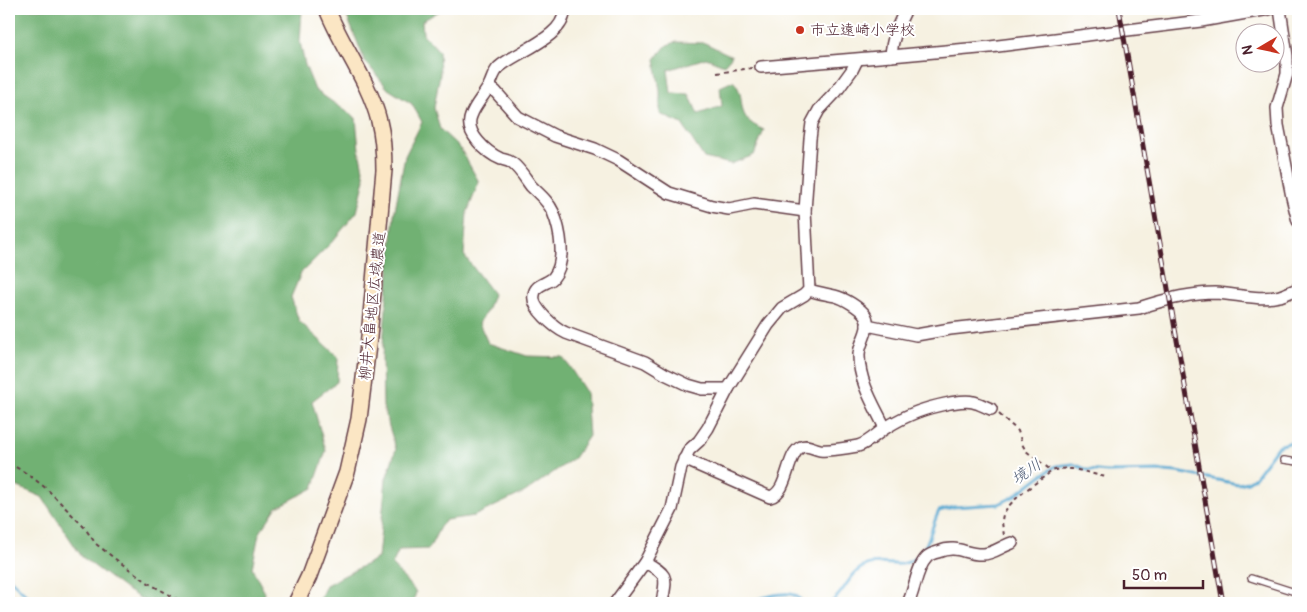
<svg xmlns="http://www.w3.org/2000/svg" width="1307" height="612" font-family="Pangolin,'Klee One',sans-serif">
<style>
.forest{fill:#71b173;stroke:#5e684f}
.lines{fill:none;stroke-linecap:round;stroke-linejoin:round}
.stream{stroke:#55a8d1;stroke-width:3}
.lane-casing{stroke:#643e46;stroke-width:8}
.street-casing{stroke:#643e46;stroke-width:14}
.secondary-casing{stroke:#643e46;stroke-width:18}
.path{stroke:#643e46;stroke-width:2;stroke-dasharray:4 4;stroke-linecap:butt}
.lane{stroke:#fff;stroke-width:5.5}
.street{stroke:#fff;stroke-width:11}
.secondary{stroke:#fbe6c4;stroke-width:15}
.rail-casing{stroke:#4a1f2b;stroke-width:5}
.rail{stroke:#fff;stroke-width:3;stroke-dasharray:9;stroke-linecap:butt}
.poi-dot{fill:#c8321e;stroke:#fff;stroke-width:2}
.labels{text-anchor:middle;stroke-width:4;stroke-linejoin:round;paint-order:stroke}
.poi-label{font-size:15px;fill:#4a1f2b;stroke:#fff;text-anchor:start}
.street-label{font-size:15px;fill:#4a1f2b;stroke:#fff}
.water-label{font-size:16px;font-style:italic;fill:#4f5d76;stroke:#fff}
</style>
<rect width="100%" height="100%" fill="#fff"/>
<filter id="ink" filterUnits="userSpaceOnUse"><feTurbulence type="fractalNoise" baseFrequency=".02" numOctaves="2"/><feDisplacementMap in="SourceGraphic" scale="10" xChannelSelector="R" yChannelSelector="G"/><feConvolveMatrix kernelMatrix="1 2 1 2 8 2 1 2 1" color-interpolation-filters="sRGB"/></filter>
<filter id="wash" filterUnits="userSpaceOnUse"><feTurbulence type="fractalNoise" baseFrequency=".0096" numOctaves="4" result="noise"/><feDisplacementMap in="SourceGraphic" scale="20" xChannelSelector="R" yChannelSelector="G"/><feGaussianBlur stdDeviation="1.12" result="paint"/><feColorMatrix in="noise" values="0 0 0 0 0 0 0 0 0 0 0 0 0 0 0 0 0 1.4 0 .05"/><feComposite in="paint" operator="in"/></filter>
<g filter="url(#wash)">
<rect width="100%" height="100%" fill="#f6f1e1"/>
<g class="forest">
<polygon points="9,9 302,9 300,42 305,65 315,90 356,118 359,150 365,179 357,212 332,242 301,273 291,297 299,321 338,357 337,382 312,401 326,451 313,488 276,508 259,534 252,568 265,593 263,603 148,603 125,589 82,557 42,497 9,483"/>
<polygon points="344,9 443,9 422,21 423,34 439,51 440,74 434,108 440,129 460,148 479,182 467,213 464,255 493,294 488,309 479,323 488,343 527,356 563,357 586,392 589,436 574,458 525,492 474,516 446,520 440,527 429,549 399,550 392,565 416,592 413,603 318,603 326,585 378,558 386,479 396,449 383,407 382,356 394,215 405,156 422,122 412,104 388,89 365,61"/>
<path d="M676,42L705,43L732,56L724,65L706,58L668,70L671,93L689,94L698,114L722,106L720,87L733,81C750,99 730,116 764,130L754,155L731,164L704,158L682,124L660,114V91L655,59L667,45Z"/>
</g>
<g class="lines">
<g class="stream">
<polyline points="9,578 35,603"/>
<path d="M749,603C757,598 785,591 794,595C797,596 801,601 804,603"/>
<path d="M830,603C845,593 849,572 867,565C877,561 891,565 901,564C930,559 928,532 939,511L953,507L999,504L1013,497L1039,477L1056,466L1073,464L1088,470L1107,472L1163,471L1177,472L1238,484L1248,482L1255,477L1278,446L1292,442H1298"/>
</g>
</g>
</g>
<g filter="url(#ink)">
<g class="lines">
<defs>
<g id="lane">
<polyline points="1284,460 1298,462"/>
<polyline points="1251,578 1298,593"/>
</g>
<g id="street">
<path d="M564,9C567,36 516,52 499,67C494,72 493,77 490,84C485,95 475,104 471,116C464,133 487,153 501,159C505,160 508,160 512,163C520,169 525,178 531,186C540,195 548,201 553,212C560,229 567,262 553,278C547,284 535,284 534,295C531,308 555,328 566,333L645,362L665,374L688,385L702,389H728"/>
<polyline points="1280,9 1287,56 1287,74 1277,108 1278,125 1292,197 1298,221"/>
<polyline points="891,56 990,47 1201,21 1269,9"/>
<path d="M761,67L891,56C892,38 898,25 906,9"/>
<polyline points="489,87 495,91 518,117 555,136 595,149 618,160 669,193 712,206 729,209 754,204 805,211"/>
<path d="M809,290C818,293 826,294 835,296C844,298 860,308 865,315C873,328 858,343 859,356C859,382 874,405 885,428"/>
<path d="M867,325L916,335L950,329L1139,308C1163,300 1190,293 1215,293C1237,294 1259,301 1280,296C1286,294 1292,291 1298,289"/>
<path d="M684,459L770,497C789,492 786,454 801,447C808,444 813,449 820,450C831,451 847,448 858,446C869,443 877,433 887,427C908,414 925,408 950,403C957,402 966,400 973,402C979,403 985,407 991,409"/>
<path d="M645,562C670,576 666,577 662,603"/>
<polyline points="615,603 645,562 672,509 681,467 689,450 699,441 708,428 728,389 768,325 782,308 804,295 809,290 805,211 810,139 812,123 819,110 836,92 852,70 857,60"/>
<path d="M908,603C915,590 916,568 927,557C930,554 934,553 938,552C958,544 965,555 983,554C993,554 1002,546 1012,543"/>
</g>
<path id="secondary" d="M296,603L309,576L347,472L359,419L369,337L384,170C384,153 383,137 379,121C369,81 342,47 327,9"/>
</defs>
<use href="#lane" class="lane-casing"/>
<use href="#street" class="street-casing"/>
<use href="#secondary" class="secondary-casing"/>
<g class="path">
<polyline points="717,73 752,68"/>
<polyline points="999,414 1018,431 1022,444 1026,451 1052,471"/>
<polyline points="9,463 29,475 47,489 84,527 96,544 118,561 150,584 184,603"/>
<path d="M1004,535C1003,529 1001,521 1003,515C1009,500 1039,481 1052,471C1070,464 1088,474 1107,477"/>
</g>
<use href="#lane" class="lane"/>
<use href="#street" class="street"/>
<use href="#secondary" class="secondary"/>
<defs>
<polyline id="rail" points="1119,9 1223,603"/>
</defs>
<use href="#rail" class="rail-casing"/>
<use href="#rail" class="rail"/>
</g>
</g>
<circle class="poi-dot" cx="800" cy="30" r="5"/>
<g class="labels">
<g class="poi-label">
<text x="810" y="35">市立遠崎小学校</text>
</g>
<g class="street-label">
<text transform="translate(372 306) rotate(-84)" y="5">柳井大畠地区広域農道</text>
</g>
<g class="water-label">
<text transform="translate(1026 471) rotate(-34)" y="6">境川</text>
</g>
</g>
<rect width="1307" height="612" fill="none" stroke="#fff" stroke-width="30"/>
<g transform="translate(1260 48) rotate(261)"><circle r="24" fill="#ffffff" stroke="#b7a5aa"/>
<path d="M0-4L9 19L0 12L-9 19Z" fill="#c8321e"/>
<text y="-8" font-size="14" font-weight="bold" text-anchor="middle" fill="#4a1f2b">N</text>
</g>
<path d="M1124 580v8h79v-8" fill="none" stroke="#4a1f2b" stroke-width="2.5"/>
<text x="1132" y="580" font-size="15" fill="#4a1f2b" stroke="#ffffff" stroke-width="4" paint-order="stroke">50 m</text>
</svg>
